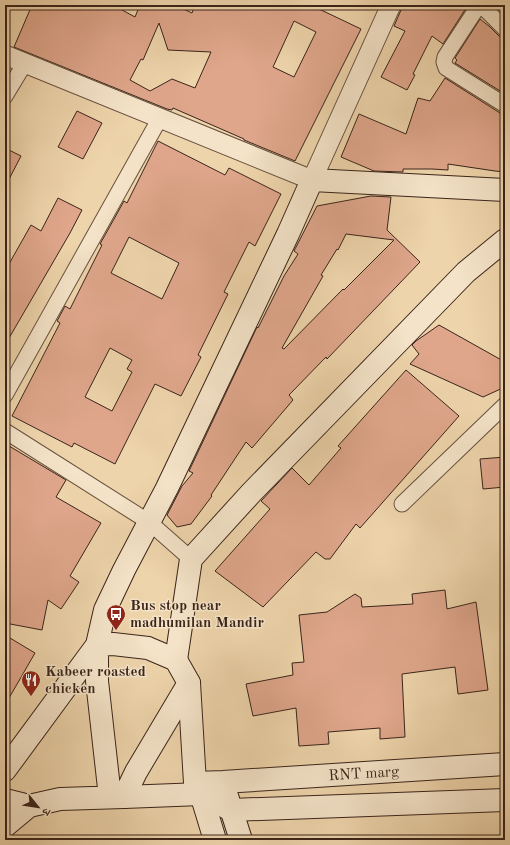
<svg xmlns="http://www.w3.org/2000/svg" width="510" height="845" font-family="'Old Standard TT','Noto Serif Devanagari',serif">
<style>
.building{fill:#dfa68b;stroke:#3a241a;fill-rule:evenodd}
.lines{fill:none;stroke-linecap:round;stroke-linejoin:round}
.minor-casing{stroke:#67503e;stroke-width:17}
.tertiary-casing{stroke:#67503e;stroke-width:21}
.secondary-casing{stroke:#3a241a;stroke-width:24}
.minor{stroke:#f4e3c8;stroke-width:15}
.tertiary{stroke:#f4e3c8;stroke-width:19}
.secondary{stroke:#f4e3c8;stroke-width:22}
.labels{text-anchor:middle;stroke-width:3;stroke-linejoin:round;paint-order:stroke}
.poi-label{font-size:15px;font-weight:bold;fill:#3a241a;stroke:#f4e3c8;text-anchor:start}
.street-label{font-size:15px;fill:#3a241a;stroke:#f4e3c8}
</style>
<rect width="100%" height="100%" fill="#eed4ab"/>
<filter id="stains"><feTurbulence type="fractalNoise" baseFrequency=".005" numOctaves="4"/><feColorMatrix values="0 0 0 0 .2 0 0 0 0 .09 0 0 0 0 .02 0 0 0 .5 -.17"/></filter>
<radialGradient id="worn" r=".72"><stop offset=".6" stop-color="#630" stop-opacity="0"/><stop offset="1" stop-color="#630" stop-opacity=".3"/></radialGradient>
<g class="building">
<path d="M32,5H113L135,17L140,5H175L192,13L195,5H321L319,9L361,29L295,161L244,140V139L173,108L172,110L167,109L14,47ZM294,21L316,32L294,77L273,67ZM159,23L168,50L211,52L195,88L172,79L150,91L130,80L141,59L143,60Z"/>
<polygon points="402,5 468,5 443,44 432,36 413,74 415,75 407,90 381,77 405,31 394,26 401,10"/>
<polygon points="480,19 490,27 499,36 502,38 505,38 505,94 455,63 457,60 455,58"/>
<polygon points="445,78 500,113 505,114 505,172 495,171 448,164 448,170 432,169 403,169 403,172 374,171 341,157 359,114 406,134 418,98 430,101"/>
<polygon points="77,111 102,123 83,159 58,147"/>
<path d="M158,141L225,175L229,168L281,194L255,246L249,242L224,292L228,294L198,355L201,357L181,396L155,384L115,464L74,443L72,447L12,416L60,323L57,321L65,306L70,309L102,245L100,244L109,228L124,201L127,203ZM129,237L179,263L162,299L111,273ZM110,348L132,360L127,369L132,372L112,411L85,397Z"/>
<polygon points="5,148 21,156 5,187"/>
<path d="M371,196L391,197L387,230L420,262L327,359L326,357L289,395L293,400L252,448L246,442L211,495L212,496L191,524L177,527L167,515L182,486L193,473L189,471L257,327L258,328L284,276L298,254L294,251L317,206ZM346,234L394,240L344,290L343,289L284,349L282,348L323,276L321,275L337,249L338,250Z"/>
<polygon points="58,198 82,210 70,233 5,345 5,271 31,225 41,231"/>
<polygon points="439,325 505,362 505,387 483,397 410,364 419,354 412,345 416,341"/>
<polygon points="406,370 459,416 360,528 356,524 330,559 325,559 316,552 263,607 215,571 270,509 261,501 292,468 309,485 341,448 338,446"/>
<polygon points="9,446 66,480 56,497 101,523 70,576 79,582 61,609 48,600 42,630 5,623 5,453"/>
<polygon points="505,457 505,487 483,489 480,459"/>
<polygon points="445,590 447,609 476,602 488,690 458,694 455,667 402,674 405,737 380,739 380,728 328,732 329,744 299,746 296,708 253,716 246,684 293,675 292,663 304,662 299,615 327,612 355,594 361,598 362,607 413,604 412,594"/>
<polygon points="5,635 35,653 5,705"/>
</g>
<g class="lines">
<defs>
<g id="minor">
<polyline points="479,5 445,57 444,62 446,68 505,105"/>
<polyline points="481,5 505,29"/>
<polyline points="5,96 25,63"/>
<polyline points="5,395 160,118"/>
<polyline points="5,431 149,522 191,559"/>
<polyline points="402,504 505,405"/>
</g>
<polyline id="tertiary" points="5,55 312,180 391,5"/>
<g id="secondary">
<polyline points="176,660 191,559 252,492 466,272 505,240"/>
<polyline points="189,683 195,783 201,794 215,840"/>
<polyline points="5,770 97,645 105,610 124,570 167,488 288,234 312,180 505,190"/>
<path id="s1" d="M195,783L223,782L505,764"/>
<polyline points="227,796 241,840"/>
<polyline points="124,797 201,794 231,810 505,800"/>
<polyline points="5,800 29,806"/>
<polyline points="5,826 29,806 60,799 124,797 136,772 189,683 176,660 148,648 113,644 97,645 97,681 110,797"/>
</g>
</defs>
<use href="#minor" class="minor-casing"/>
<use href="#tertiary" class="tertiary-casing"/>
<use href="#secondary" class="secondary-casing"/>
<use href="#minor" class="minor"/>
<use href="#tertiary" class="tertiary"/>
<use href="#secondary" class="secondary"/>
</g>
<defs>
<symbol id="bus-pin" viewBox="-11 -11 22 30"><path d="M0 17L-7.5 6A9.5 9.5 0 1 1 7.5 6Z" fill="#8f2418" stroke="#f4e3c8"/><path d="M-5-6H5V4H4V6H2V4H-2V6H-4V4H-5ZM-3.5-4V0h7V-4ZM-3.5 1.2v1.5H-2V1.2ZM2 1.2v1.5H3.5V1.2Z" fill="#fff"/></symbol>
<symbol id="restaurant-pin" viewBox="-11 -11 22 30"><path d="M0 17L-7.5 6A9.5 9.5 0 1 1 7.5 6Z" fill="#8f2418" stroke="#f4e3c8"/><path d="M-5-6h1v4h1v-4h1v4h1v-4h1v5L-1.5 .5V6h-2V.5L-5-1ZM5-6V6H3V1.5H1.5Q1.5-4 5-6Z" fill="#fff"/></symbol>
</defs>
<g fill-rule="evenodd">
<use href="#bus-pin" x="105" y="603" width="22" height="30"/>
<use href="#restaurant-pin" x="20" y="669" width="22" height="30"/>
</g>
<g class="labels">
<g class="poi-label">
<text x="130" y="610">Bus stop near<tspan x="130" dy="17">madhumilan Mandir</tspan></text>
<text x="45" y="676">Kabeer roasted<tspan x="45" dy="17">chicken</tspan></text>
</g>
<g class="street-label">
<text dy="5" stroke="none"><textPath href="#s1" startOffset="169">RNT marg</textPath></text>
</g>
</g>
<rect width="510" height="845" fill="none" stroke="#eed4ab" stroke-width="20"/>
<rect x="6" y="6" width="498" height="833" fill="none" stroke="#3a241a" stroke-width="2"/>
<rect x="10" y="10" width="490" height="825" fill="none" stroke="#3a241a"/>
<g transform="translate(38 807) rotate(120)" stroke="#f4e3c8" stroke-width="3" paint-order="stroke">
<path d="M0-3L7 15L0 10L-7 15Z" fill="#3a241a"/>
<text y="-6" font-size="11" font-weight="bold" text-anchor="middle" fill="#3a241a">उ</text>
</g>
<rect width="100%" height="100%" filter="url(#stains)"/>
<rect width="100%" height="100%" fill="url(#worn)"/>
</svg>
